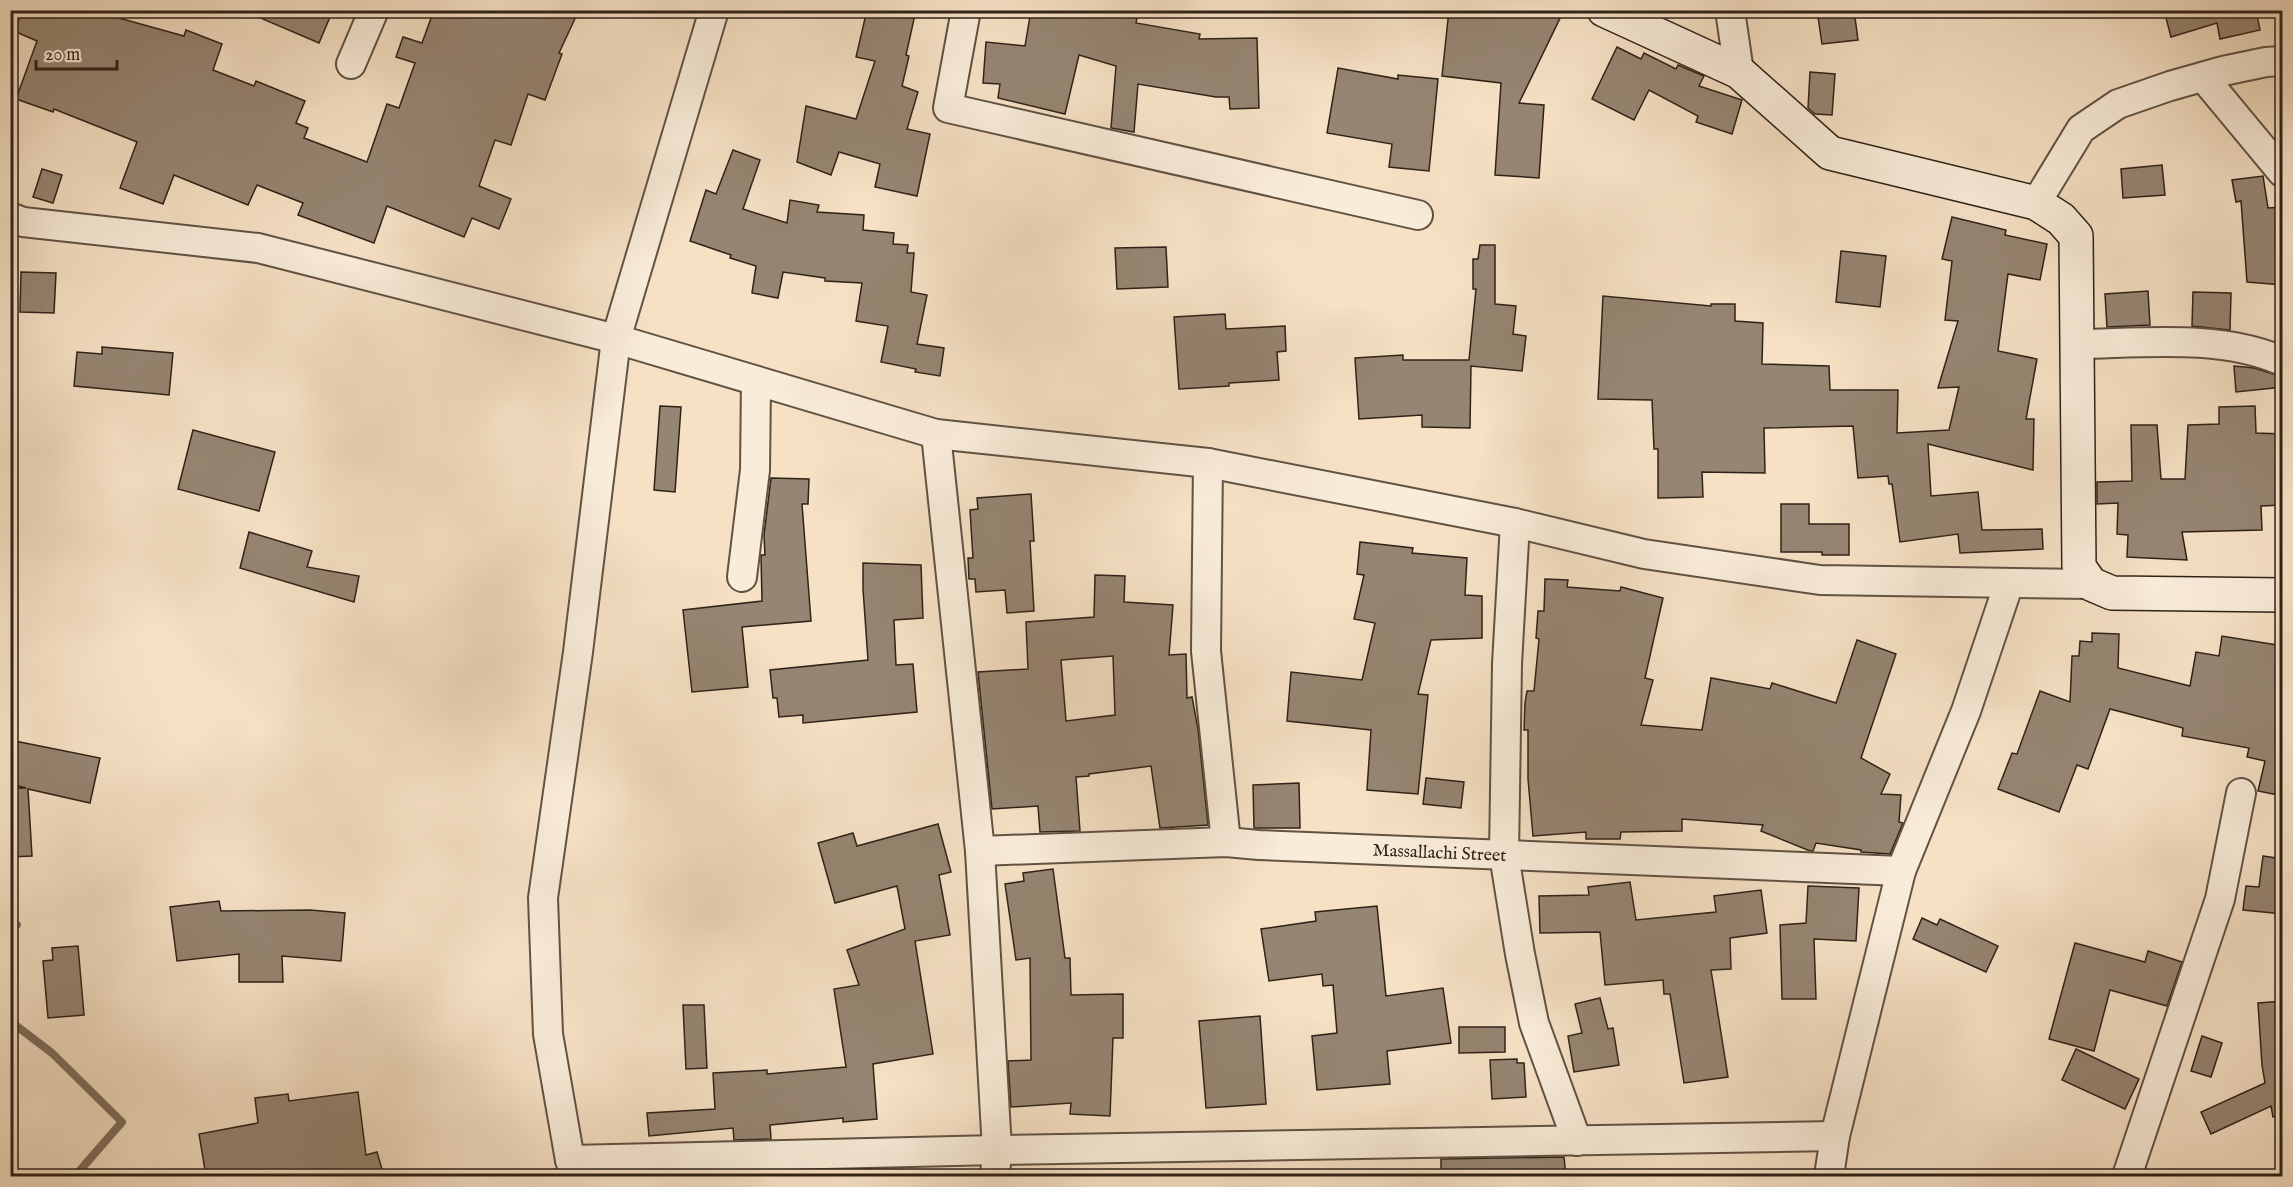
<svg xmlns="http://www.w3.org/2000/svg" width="2293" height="1187" font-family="'IM FELL English',serif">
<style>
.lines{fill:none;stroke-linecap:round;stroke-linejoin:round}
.stream{stroke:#7e6e5d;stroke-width:8}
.building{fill:#968572;stroke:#2f2219;stroke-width:1.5;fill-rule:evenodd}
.street-casing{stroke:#615244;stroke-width:32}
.secondary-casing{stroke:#2f2219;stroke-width:36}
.street{stroke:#f9ecd9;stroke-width:28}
.secondary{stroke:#f9ecd9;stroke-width:33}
.labels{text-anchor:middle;stroke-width:6;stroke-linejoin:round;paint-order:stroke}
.street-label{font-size:18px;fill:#2f2219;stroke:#f9ecd9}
</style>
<rect width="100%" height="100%" fill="#f6e1c5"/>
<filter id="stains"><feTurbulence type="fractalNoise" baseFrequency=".00333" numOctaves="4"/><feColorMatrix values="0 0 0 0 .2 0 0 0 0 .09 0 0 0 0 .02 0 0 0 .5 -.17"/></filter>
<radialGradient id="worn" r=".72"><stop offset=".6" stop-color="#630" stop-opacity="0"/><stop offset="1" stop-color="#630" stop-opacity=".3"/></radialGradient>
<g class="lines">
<g class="stream">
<polyline points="10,923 17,925 10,926"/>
<polyline points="10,1021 52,1053 122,1122 75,1176"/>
</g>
</g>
<g class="building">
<polygon points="23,10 90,10 184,36 186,30 222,44 213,70 254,86 256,81 305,101 296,123 308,128 304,138 367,162 387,104 399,108 415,63 396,57 403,37 422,43 434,10 579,10 559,53 562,54 545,100 528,94 511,145 495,140 479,186 511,199 499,229 472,218 464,237 387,206 374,243 298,215 303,203 257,185 248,205 174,175 163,204 120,188 137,142 54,109 53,112 16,99 37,41 14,31"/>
<polygon points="333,10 319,43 244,11 244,10"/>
<polygon points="867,10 916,10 906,55 909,56 902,86 918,92 907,129 930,134 917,196 875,187 880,164 839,152 831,175 797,162 806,106 856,119 875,61 856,57"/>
<polygon points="1031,10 1109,10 1137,18 1136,23 1200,34 1199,39 1257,38 1259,108 1230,109 1229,97 1216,97 1138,84 1134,132 1111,128 1116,66 1079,55 1065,114 998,98 1000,84 983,83 986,42 1025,46"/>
<polygon points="1449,10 1506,10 1539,14 1541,10 1564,10 1519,103 1544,105 1539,178 1495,175 1501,83 1442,76"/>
<polygon points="1817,10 1854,10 1858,40 1822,44"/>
<polygon points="2164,10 2256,10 2260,30 2220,39 2217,23 2171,37"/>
<polygon points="1617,47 1641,59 1644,53 1676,69 1678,65 1704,76 1699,86 1742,100 1732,134 1696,122 1698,116 1649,90 1634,120 1592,99"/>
<polygon points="1338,68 1398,79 1398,75 1438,79 1429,171 1389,167 1392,144 1327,133"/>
<polygon points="1810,72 1835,74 1832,115 1815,114 1808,108"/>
<polygon points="733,150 760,160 743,209 787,223 790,200 819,205 817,212 864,215 863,230 894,233 893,244 908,245 907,253 914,253 911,292 927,295 917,344 944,348 940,376 915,372 916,369 881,362 888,326 856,321 862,283 825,281 825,278 783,272 778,298 752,293 756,266 730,258 731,255 690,241 706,190 716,194"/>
<polygon points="2162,165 2165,195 2123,198 2121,169"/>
<polygon points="42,169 62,175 53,203 33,197"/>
<polygon points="2263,176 2268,208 2283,207 2283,285 2247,282 2241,201 2236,202 2232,180"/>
<polygon points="1952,217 2006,230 2005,235 2047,244 2040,280 2008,274 1998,351 2037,359 2026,419 2034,419 2033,470 1928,444 1931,496 1978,492 1982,530 2042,529 2043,549 1960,553 1958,534 1900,542 1892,484 1889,484 1888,476 1858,478 1853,426 1764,428 1765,473 1702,472 1703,497 1658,498 1658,449 1654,449 1652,400 1598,399 1603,296 1711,306 1711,304 1735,304 1735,321 1763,323 1762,364 1829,366 1830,390 1898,390 1897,433 1949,430 1959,387 1938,388 1958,321 1945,320 1952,261 1942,259"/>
<polygon points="1480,245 1495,245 1495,304 1516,306 1513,334 1526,336 1522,371 1471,366 1470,428 1422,427 1422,415 1359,419 1355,358 1403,355 1403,360 1469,360 1476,289 1473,289 1473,259 1478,259"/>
<polygon points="1166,247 1168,287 1117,289 1115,248"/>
<polygon points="1841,251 1886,256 1880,307 1836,302"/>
<polygon points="21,272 56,273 54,313 20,312"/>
<polygon points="2148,291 2150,325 2107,327 2105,294"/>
<polygon points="2193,292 2231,293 2230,330 2192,326"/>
<polygon points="1225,314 1226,329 1285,326 1286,351 1277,352 1279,380 1229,383 1229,386 1179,389 1174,317"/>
<polygon points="102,347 173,353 169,395 74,386 77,352 102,354"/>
<polygon points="2234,366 2254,368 2283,377 2283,387 2236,392"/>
<polygon points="660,406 681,407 675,492 654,490"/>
<polygon points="2255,406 2256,433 2283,434 2283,505 2261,506 2262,530 2182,532 2187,560 2127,557 2128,535 2117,534 2118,503 2097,504 2097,482 2132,481 2131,425 2157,425 2161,479 2185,479 2188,425 2219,424 2219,407"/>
<polygon points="193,430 275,452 259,511 178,489"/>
<polygon points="771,478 809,479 808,504 802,504 811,621 742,627 748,687 692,692 683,610 762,601 761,555 765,555 764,535"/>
<polygon points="1031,494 1034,541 1030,541 1034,611 1007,613 1005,590 976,592 975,579 969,579 968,558 973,558 970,510 978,509 977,498"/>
<polygon points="1781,504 1809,504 1809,524 1849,524 1849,555 1822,555 1822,552 1781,552"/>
<polygon points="249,532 312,551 307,567 359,576 354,602 240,568"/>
<polygon points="1360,542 1413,548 1412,553 1467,558 1465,595 1482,596 1482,638 1431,640 1418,694 1428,695 1418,794 1367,790 1371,730 1287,721 1291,672 1362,680 1375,623 1354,619 1364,575 1357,574"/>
<polygon points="863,563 921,565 923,618 894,620 896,665 913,664 917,712 803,723 803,715 779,717 777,698 773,698 770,670 868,660 863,589"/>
<path d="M1095,575L1125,576L1124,602L1173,605L1169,655L1186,654L1187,698L1192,697L1198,729L1208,825L1160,828L1151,766L1089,774V776L1076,777L1080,831L1040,832L1038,806L992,809L978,672L1028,669L1026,622L1094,617ZM1113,656L1115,715L1066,721L1061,660Z"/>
<polygon points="1545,579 1568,580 1567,587 1620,591 1621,587 1663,598 1645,678 1653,680 1641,725 1702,730 1711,678 1770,689 1772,683 1836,703 1857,640 1896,654 1861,758 1890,774 1881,794 1901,795 1899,822 1903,823 1890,854 1861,852 1861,850 1816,843 1813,851 1810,851 1761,831 1763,825 1682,819 1682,831 1621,832 1620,839 1586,839 1586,832 1533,836 1528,779 1528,730 1524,730 1525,703 1527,691 1534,691 1539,639 1536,638 1538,611 1544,611"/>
<polygon points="2092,633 2119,634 2118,668 2190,686 2196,652 2219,656 2222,636 2283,646 2283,664 2276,696 2283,698 2283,796 2258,791 2265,761 2247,757 2249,748 2182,736 2183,728 2110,709 2088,769 2077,765 2059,812 1998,789 2012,753 2017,754 2040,691 2070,702 2072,656 2079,656 2080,641 2092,642"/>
<polygon points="10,740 100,758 90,803 28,789 32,856 10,857 10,788 26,788 10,784"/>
<polygon points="1426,778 1464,782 1461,808 1423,804"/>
<polygon points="1299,783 1300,828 1254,828 1253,785"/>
<polygon points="938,824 951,872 939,875 950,935 915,941 933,1054 873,1064 877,1119 843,1122 843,1118 770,1125 771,1139 734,1140 733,1128 649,1136 647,1113 715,1109 713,1073 767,1070 767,1074 846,1067 834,989 859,985 847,950 905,929 897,886 835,903 818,843 853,833 857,846"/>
<polygon points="2263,856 2283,859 2283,914 2243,910 2246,886 2259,887"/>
<polygon points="1053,869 1065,958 1070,958 1071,995 1123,994 1123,1038 1113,1038 1110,1116 1070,1114 1071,1103 1011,1107 1008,1061 1031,1060 1030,958 1016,960 1005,884 1024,881 1023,873"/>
<polygon points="1630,882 1636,920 1716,912 1714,896 1761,890 1767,933 1730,938 1731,969 1711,970 1728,1077 1684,1083 1670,994 1664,994 1663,980 1605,985 1600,932 1540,933 1539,896 1589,895 1588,887"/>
<polygon points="1808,886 1859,888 1856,941 1814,939 1816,999 1782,999 1780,925 1806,923"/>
<polygon points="219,901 221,911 310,910 345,913 341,961 282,956 283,982 239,982 239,954 177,961 170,907"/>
<polygon points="1377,906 1386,996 1443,988 1451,1043 1387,1051 1390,1084 1317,1090 1312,1036 1337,1033 1333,985 1323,986 1322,974 1269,981 1261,929 1316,921 1315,912"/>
<polygon points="1922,918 1937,925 1940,919 1998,946 1986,972 1913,939"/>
<polygon points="2075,943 2145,962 2148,951 2182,962 2167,1006 2110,990 2094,1051 2049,1039"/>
<polygon points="78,946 84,1015 48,1018 43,961 53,960 52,948"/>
<polygon points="1600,998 1608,1029 1613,1028 1619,1065 1574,1072 1568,1036 1582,1033 1575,1004"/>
<polygon points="2283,1001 2283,1116 2273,1117 2271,1106 2211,1134 2201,1112 2265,1083 2262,1065 2258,1003"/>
<polygon points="683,1005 704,1005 707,1068 686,1069"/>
<polygon points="1260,1016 1266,1104 1206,1108 1199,1021"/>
<polygon points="1459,1027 1505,1027 1505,1052 1459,1053"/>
<polygon points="2202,1036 2222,1043 2211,1077 2191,1071"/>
<polygon points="2076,1049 2139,1079 2125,1109 2062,1080"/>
<polygon points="1517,1059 1517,1063 1524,1063 1526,1097 1492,1099 1490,1060"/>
<polygon points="358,1092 366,1155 377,1152 384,1176 206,1176 199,1134 258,1123 255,1098 288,1094 289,1101"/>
<polygon points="1564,1157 1566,1176 1441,1176 1441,1159"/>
<polygon points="773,1172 773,1176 736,1176 735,1173"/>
</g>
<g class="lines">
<defs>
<g id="street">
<polyline points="966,10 948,108 1418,215"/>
<polyline points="1730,10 1739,72"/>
<polyline points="351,64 374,10"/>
<polyline points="2204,78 2282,172"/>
<polyline points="2036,203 2081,129 2118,104 2170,86 2223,71 2266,62 2282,61"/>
<polyline points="10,217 23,222 258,248 616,339 936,434 1208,463 1515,523 1644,554 1820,580 2091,584"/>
<path d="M2078,344C2144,343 2220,334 2282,361"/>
<polyline points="936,434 980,851 997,1150 995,1176"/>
<polyline points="1208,463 1206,651 1226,842"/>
<polyline points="1515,523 1507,664 1504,855 1520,954 1534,1023 1577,1141"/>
<polyline points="742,577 755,470 756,381"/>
<path id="s1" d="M980,851L1226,842L1259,845L1901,871"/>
<polyline points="570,1160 997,1150 1835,1136"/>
<polyline points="576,1176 570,1160 548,1034 543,898 578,652 616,339 714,10"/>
<polyline points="1829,1176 1835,1136 1901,871 1966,711 2009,583"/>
<polyline points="2127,1176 2220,899 2241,793"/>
</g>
<polyline id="secondary" points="1604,10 1739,72 1830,153 2036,203 2061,219 2076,236 2079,567 2091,584 2112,593 2282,595"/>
</defs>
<use href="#street" class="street-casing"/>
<use href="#secondary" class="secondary-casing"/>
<use href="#street" class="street"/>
<use href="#secondary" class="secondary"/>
</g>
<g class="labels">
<g class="street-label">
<text dy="6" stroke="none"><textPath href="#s1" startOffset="460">Massallachi Street</textPath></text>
</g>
</g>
<rect width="2293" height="1187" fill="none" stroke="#f6e1c5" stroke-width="36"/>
<rect x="12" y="12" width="2269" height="1163" fill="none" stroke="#2f2219" stroke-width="3"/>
<rect x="18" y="18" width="2257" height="1151" fill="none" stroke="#2f2219" stroke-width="1.5"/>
<path d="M36 60v9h81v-9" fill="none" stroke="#2f2219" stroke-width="3"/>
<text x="45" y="60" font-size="18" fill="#2f2219" stroke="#f9ecd9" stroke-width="4.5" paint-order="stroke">20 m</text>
<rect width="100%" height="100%" filter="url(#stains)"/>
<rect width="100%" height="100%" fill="url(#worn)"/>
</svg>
